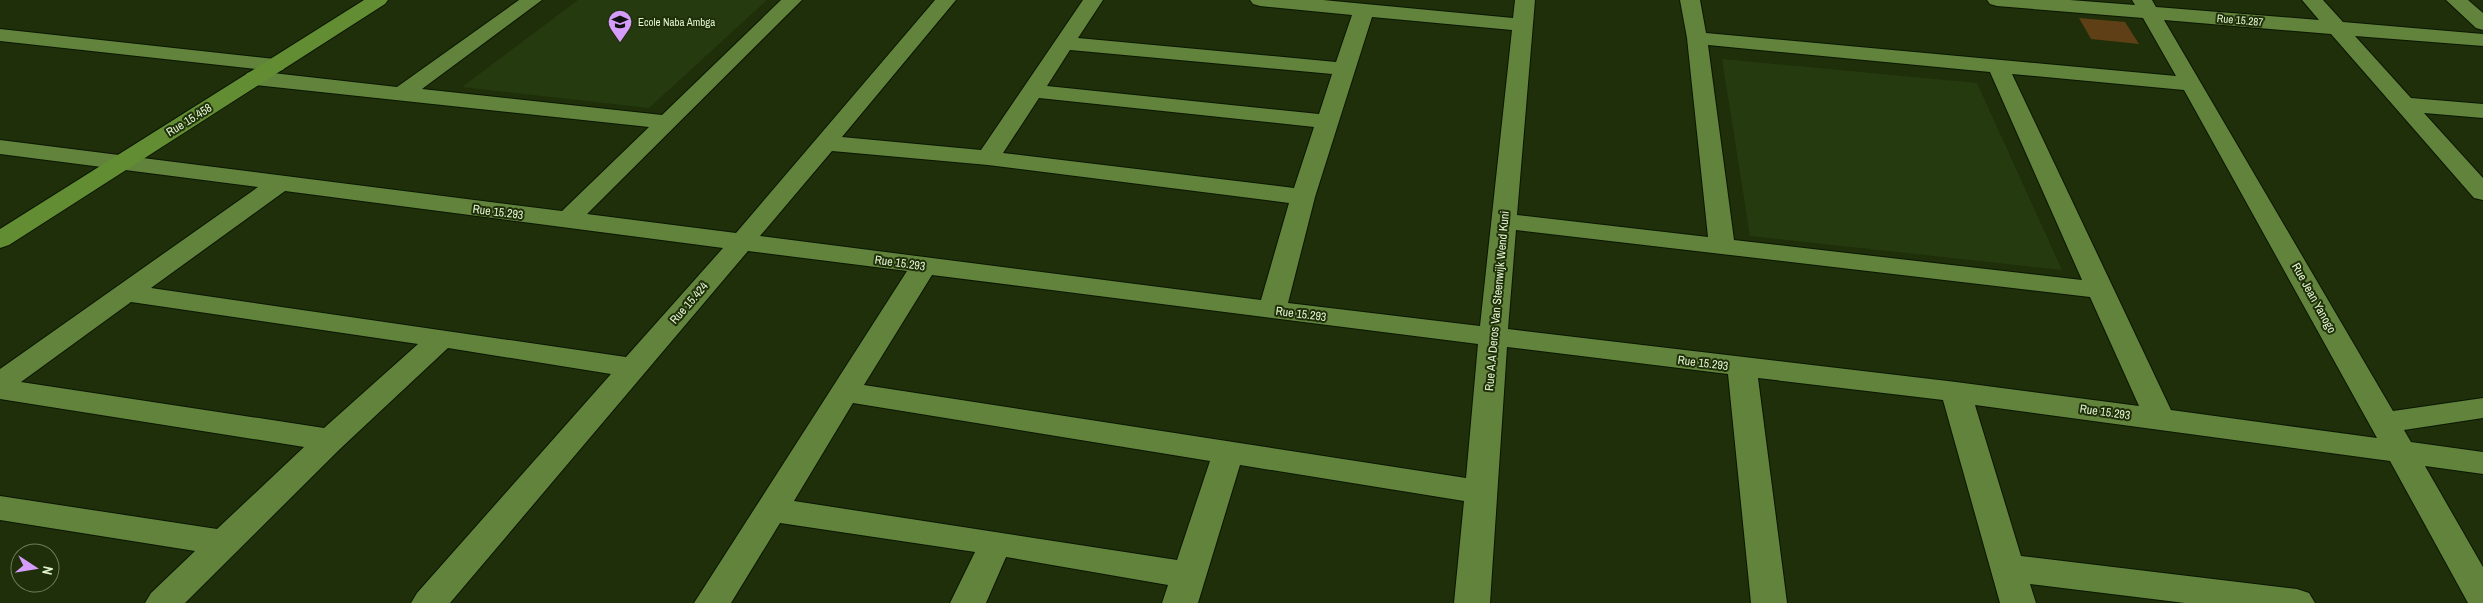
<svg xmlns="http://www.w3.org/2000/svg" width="2483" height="603" font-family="'Archivo Narrow',sans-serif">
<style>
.built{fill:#263a0f}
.building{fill:#5e3f16}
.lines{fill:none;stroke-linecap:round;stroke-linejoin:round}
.minor-casing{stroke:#0b1602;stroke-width:2}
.major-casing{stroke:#0b1602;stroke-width:2}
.minor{fill:#61833c;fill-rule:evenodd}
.major{fill:#638d32;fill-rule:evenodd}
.labels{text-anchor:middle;stroke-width:4;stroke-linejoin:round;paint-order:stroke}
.far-street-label{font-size:11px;fill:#e0f4ce;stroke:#1e2f09}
.far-poi-label{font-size:11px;fill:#e0f4ce;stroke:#1e2f09;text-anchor:start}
.street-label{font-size:12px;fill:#e0f4ce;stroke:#1e2f09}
</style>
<rect width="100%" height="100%" fill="#1e2f09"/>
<g class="built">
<polygon points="578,0 767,0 649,108 462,87"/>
<polygon points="1722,59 1977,83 2062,270 1750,236"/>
</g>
<polygon class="building" points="2079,18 2125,22 2139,44 2091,39"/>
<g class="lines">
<defs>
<g id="minor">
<path d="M519,0H542L422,89L662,115L781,0H802L587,214L736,233L935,0H956L842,137L981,150L1083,0H1103L1078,38L1336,62L1352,15L1260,6L1253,4L1250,0H1323L1513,18L1515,0H1535L1517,215L1708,237L1687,38L1680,0H1700L1706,33L2176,76L2143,18L1997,6L1990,4L1987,0H2070L2135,5L2132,0H2152L2156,7L2319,20L2302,0H2323L2343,22L2483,34V46L2355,36L2411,98L2483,104V118L2424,113L2483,178V200L2474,198L2331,34L2164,20L2393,411L2483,398V418L2404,430L2411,442L2483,452V474L2425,466L2483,567V603H2468L2390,461L1975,405L2021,556L2297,589L2309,593L2315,603H2185L2030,584L2036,603H2000L1943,400L1758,378L1787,603H1751L1728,374L1507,347L1490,603H1454L1464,501L1240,465L1198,603H1162L1168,585L1006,557L986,603H950L975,552L780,523L731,603H694L907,271L748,251L450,603H411L417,593L611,374L448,348L341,448L185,603H145L151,593L195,551L0,520V496L217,529L304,447L0,399V369L258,187L0,154V140L562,211L649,127L255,85L247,83L244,78L247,73L255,71L397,87ZM1372,17L1512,30L1480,326L1288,303L1315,197ZM1708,45L1990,72L2082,280L1734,240ZM1070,50L1332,74L1319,114L1047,86ZM2012,74L2184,90L2377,438L2171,410ZM1039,98L1314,127L1294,188L1003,153ZM832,151L988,165L1289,203L1261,300L760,236ZM285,191L723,248L626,357L151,288ZM1516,230L2090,297L2139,406L1956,382L1508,329ZM932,275L1478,344L1466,478L864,385ZM131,302L418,344L324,428L21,382ZM853,403L1210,461L1177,560L794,501Z"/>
<polygon points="2446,0 2468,0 2483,13 2483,30 2476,28"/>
<polygon points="0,29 275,59 283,60 286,65 283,70 275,71 0,41"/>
</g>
<polygon id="major" points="364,0 388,0 385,4 9,245 0,248 0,229"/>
</defs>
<use href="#minor" class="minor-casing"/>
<use href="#major" class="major-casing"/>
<use href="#minor" class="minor"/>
<use href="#major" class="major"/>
</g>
<defs>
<symbol id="school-pin" viewBox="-11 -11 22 30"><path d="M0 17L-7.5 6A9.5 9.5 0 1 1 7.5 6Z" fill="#d49cfb" stroke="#1e2f09"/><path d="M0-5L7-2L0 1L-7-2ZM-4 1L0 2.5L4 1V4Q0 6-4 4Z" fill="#111"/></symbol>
</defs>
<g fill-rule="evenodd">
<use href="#school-pin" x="606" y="8" width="28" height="38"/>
</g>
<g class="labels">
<g class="far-street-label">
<text transform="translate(2240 20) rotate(5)" y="4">Rue 15.287</text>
</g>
<g class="far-poi-label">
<text x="638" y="26">Ecole Naba Ambga</text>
</g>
<g class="street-label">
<text transform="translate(189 120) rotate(-32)" y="4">Rue 15.458</text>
<text transform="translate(498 212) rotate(7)" y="4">Rue 15.293</text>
<text transform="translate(900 263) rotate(8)" y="4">Rue 15.293</text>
<text transform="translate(2314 298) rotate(61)" y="4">Rue Jean Yanogo</text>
<text transform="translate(1497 301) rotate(-85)" y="4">Rue A.A Deros Van Steenwijk Wend Kuni</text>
<text transform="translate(689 303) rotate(-49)" y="4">Rue 15.424</text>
<text transform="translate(1301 314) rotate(7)" y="4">Rue 15.293</text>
<text transform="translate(1703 363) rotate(7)" y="4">Rue 15.293</text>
<text transform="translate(2105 412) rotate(8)" y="4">Rue 15.293</text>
</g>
</g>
<g transform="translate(35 568) rotate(102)"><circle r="24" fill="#1e2f09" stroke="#6c7e58"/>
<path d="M0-4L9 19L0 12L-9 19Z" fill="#d49cfb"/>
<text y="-8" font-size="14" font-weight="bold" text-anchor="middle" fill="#e0f4ce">N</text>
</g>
</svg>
